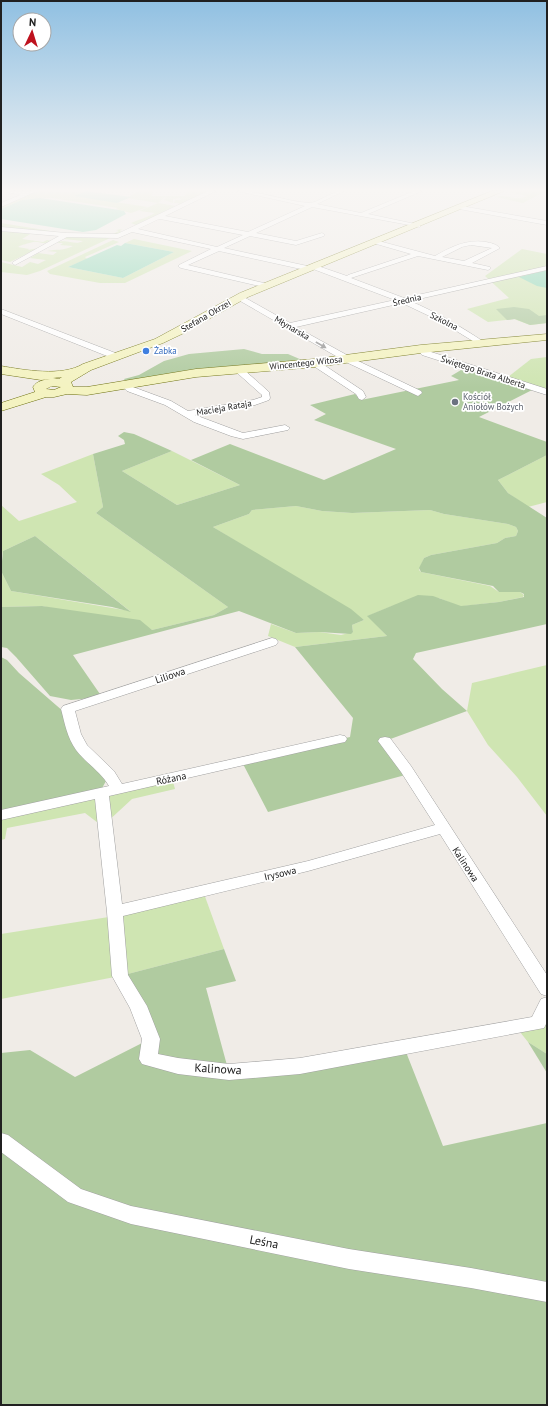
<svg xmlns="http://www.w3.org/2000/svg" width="548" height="1406" font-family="'PT Sans',sans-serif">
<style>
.grass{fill:#cfe5b2}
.forest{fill:#b0cba0}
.pitch{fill:#8dd7b5}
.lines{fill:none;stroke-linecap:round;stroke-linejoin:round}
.street-casing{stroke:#a1a1a1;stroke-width:1}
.secondary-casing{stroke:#6c6f0f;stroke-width:1}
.street{fill:#fff;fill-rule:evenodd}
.secondary{fill:#f4f3c1;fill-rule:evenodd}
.oneway{fill:#9b9b9b}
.shop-dot{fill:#3f7fe0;stroke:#fff;stroke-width:1.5}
.worship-dot{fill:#6b7280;stroke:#fff;stroke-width:1.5}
.labels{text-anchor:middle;stroke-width:3.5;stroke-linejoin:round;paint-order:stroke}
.far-street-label{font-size:9px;fill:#202020;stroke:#fff}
.far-shop-label{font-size:9px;fill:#366cbe;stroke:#fff;text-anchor:start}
.far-worship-label{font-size:9px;fill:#5b616d;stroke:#fff;text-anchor:start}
.street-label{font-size:10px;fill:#202020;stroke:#fff}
.near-street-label{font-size:12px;fill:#202020;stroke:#fff}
</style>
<rect width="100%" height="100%" fill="#f0ece7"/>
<g class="grass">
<polygon points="38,191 84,192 75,196 148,207 131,213 116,209 118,208 52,198 25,199 1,209 1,207"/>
<polygon points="94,191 130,196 138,191 153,191 151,196 185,196 187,191 207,191 177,206 179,203 174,203 175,200 181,200 180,198 173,199 173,203 164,200 166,196 158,203 127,198 130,196"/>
<path d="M510,191H547V192H544L523,203L496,197C506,193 514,202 527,196L508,192Z"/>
<path d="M158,203L176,206L136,225L131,223C139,219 147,218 155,213L139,211Z"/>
<polygon points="1,223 69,234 91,233 106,234 113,234 119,231 116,230 123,229 120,230 121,232 115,235 67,234 1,228"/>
<path d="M1,231L32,233L22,239L43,242L47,240L52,241C43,246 41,241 33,242C29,243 21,245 18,247L29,249L28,250L39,248L10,262L1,260Z"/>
<path d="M66,236L110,238L40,271L27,275L1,272V262L22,267L30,262L38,264L46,260L30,258L38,253L53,255L57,252L47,251C56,249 64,251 73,246L60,245L63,243H57C65,238 75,246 83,241L64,239Z"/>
<polygon points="134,239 192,251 125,283 100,283 50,274 47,271 113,240 119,242 85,257 87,259 68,267 123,278 174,252 125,243"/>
<polygon points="522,249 547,254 547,323 530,325 514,319 488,322 467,309 509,298 485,276"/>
<polygon points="547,357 547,389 508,377 531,359"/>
<polygon points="172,451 240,485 177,505 122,471"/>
<polygon points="93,454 103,507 96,513 228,607 214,615 152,630 42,606 1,607 1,571 11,591 130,611 35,536 3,551 1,562 1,505 19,521 77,502 59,485 41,474"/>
<polygon points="547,455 547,502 528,507 508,493 498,480"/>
<polygon points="296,506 322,511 352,513 430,510 444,514 508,524 516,527 518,531 516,536 505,538 497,543 431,555 424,558 419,570 421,572 490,586 499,592 520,592 524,595 523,597 499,602 464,606 458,606 439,598 392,606 368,616 387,636 295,647 268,636 271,624 296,633 319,632 341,635 353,632 352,625 364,620 213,527 249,514 252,510"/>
<polygon points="547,665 547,816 517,777 488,745 467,711 472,683"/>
<polygon points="172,778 175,789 132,799 106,823 106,829 85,813 7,828 5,839 1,840 1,815"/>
<polygon points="203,891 224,949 120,976 1,999 1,934 115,916"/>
<polygon points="547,1019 547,1054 528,1042 516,1027"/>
</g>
<g class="forest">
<polygon points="514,307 529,309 539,316 547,315 547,323 530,325 515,319 507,320 496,309"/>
<polygon points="244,349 262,354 288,354 302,360 183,371 126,382 124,379 139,375 164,361 189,354"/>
<polygon points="466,367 534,389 479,417 547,442 547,455 498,480 508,493 547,518 547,624 416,653 413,659 442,689 467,711 385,741 409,774 268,812 242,762 350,737 353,718 295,647 387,636 367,616 418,595 433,596 461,606 499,602 524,597 524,594 520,592 499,592 493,586 421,572 419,568 424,558 431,555 497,543 505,538 516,536 518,531 516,527 508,524 444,514 430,510 352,513 322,511 296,506 252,510 249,514 213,527 351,609 364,620 352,625 353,632 351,634 319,632 296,633 239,611 73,655 102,697 71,700 50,696 16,657 7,648 1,647 1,607 42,606 140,620 152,630 214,615 228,607 96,513 103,507 93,454 125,444 124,440 118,436 124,432 134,434 172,451 122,471 177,505 240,485 191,460 230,444 324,480 396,449 314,420 326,414 310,405 355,394 361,400 459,380 451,376"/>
<polygon points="35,536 131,612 112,607 11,591 1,571 3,551"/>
<polygon points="1,657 7,660 19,673 64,712 106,781 101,790 1,812"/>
<polygon points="224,949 236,981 206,988 228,1069 404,1047 443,1146 547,1123 547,1405 1,1405 1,1053 30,1050 75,1077 150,1039 120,976"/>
<polygon points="528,1042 547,1054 547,1073"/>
</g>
<g class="pitch">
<polygon points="86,191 131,197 117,203 74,196"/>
<polygon points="40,198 119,210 124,211 126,214 96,230 83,232 1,219 1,209 22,200"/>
<polygon points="125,243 174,252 123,278 68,267 117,245 121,246"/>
<polygon points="547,270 547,288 537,286 519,277"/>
</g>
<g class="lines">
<defs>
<g id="street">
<polygon points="2,191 37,191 1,207 1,203 20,195"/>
<path d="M208,191H216L165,216L248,232L305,206L237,191C262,191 284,201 309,203C318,203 331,191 344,191L317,204L361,213L414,191H422L368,214L420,225V227L312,207L256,233L296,241L322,233L325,235L324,236L296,245L250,236L224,248L312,267L315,265L347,276L348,275L411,254L373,243V241L375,240L435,256C451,247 466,239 486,242C491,243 496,244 500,248L472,263L490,267V269L488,270L418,256L351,278L404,298L547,266V270L410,301C436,312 460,326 484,342V346H481L440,321L402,303L296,327L354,359L421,391L422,393L418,396L348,363L235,298L239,296H242L290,323L395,300L313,269L310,271L219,251L188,265L268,284L272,286L268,288L181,268L179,267V265L211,249L132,232L118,238L67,237L15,265L12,263L13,262L59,236L1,231V227L66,233L117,234ZM159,219H160L243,235L217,247L138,229ZM471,245L492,248L464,261L442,257L462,247Z"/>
<polygon points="461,206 547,221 547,225 459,209 458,208"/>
<polygon points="1,309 118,354 119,356 118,358 112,358 1,314"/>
<polygon points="418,347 424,347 428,351 547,389 547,395 422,355 417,349"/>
<polygon points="312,361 318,361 363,391 366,397 362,400 359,399 356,394 312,365 311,363"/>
<polygon points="235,367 241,367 269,392 270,398 269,400 255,405 195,415 243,433 285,425 290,428 288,430 243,439 231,436 194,422 165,405 127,391 122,386 123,384 129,384 133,387 171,401 188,411 253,400 262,397 262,395 235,371 234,369"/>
<path d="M272,638L276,639L278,642L276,645L75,711L81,734L87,745L114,771L122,784L340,735L345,736L347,739L345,742L340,743L109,796L122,904L308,861L435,825L401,772L378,741L380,738L385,737L390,738L411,766L547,975V996L541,994L440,834L308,871L123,916L128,975L147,1006L160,1039L158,1054L178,1058L229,1064L300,1058L532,1017L541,999L547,997V1022L544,1028L300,1074L229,1080L178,1074L142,1064L139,1059L142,1039L130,1008L112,976L107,912L95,799L1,820V810L109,786C101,772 86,763 76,750C67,737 65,724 61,709L63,706Z"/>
<polygon points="1,1133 8,1135 81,1189 131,1206 349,1249 471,1268 547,1282 547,1302 471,1288 349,1269 131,1224 68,1202 1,1152"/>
</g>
<path id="secondary" d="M492,191H504L248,297L184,333L163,343L91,370L71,382L73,387H87L196,369L315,359L421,345L547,334V340L421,353L315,367L196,377L87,395L67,394L54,397H46L1,411V403L35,392L33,387C37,381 43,380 50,379L41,380L1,374V366C24,370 62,377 83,364L155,339L240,293ZM62,377L59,379L53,378ZM52,386L61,387L54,390L46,389Z"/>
</defs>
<use href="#street" class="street-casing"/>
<use href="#secondary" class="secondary-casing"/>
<use href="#street" class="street"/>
<use href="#secondary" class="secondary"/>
</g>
<defs><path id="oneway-solid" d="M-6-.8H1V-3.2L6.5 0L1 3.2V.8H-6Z"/></defs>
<use class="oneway" href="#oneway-solid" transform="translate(321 345) rotate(30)"/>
<linearGradient id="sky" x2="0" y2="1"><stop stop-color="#90c0e2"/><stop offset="0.49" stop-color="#f8f6f4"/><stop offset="1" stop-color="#f8f6f4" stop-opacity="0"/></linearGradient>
<rect width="548" height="388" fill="url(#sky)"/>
<circle class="shop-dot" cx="146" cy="351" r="4"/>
<circle class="worship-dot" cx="455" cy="402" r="4"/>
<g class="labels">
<g class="far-street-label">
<text transform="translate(407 300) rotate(-13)" y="3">Średnia</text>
<text transform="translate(206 316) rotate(-30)" y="3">Stefana Okrzei</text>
<text transform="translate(444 321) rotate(27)" y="3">Szkolna</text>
<text transform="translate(292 328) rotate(30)" y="3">Młynarska</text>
<text transform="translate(306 363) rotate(-6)" y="3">Wincentego Witosa</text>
<text transform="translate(483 372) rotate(18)" y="3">Świętego Brata Alberta</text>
<text transform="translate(224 408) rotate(-10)" y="3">Macieja Rataja</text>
</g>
<g class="far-shop-label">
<text x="154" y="354">Żabka</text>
</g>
<g class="far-worship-label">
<text x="463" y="400">Kościół<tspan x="463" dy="10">Aniołów Bożych</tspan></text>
</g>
<g class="street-label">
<text transform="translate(170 675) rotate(-18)" y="4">Liliowa</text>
<text transform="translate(171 778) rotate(-12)" y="4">Różana</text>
<text transform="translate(466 864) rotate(57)" y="4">Kalinowa</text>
<text transform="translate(280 873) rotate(-13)" y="4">Irysowa</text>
</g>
<g class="near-street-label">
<text transform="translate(218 1069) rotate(3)" y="4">Kalinowa</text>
<text transform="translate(264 1242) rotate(11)" y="4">Leśna</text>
</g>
</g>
<rect width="548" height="1406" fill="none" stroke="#202020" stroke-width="4"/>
<g transform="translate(32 32) rotate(4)"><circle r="19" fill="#ffffff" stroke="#a6a6a6"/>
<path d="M0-3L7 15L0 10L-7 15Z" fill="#be121e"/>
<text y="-6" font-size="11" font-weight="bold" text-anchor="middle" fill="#202020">N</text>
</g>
</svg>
